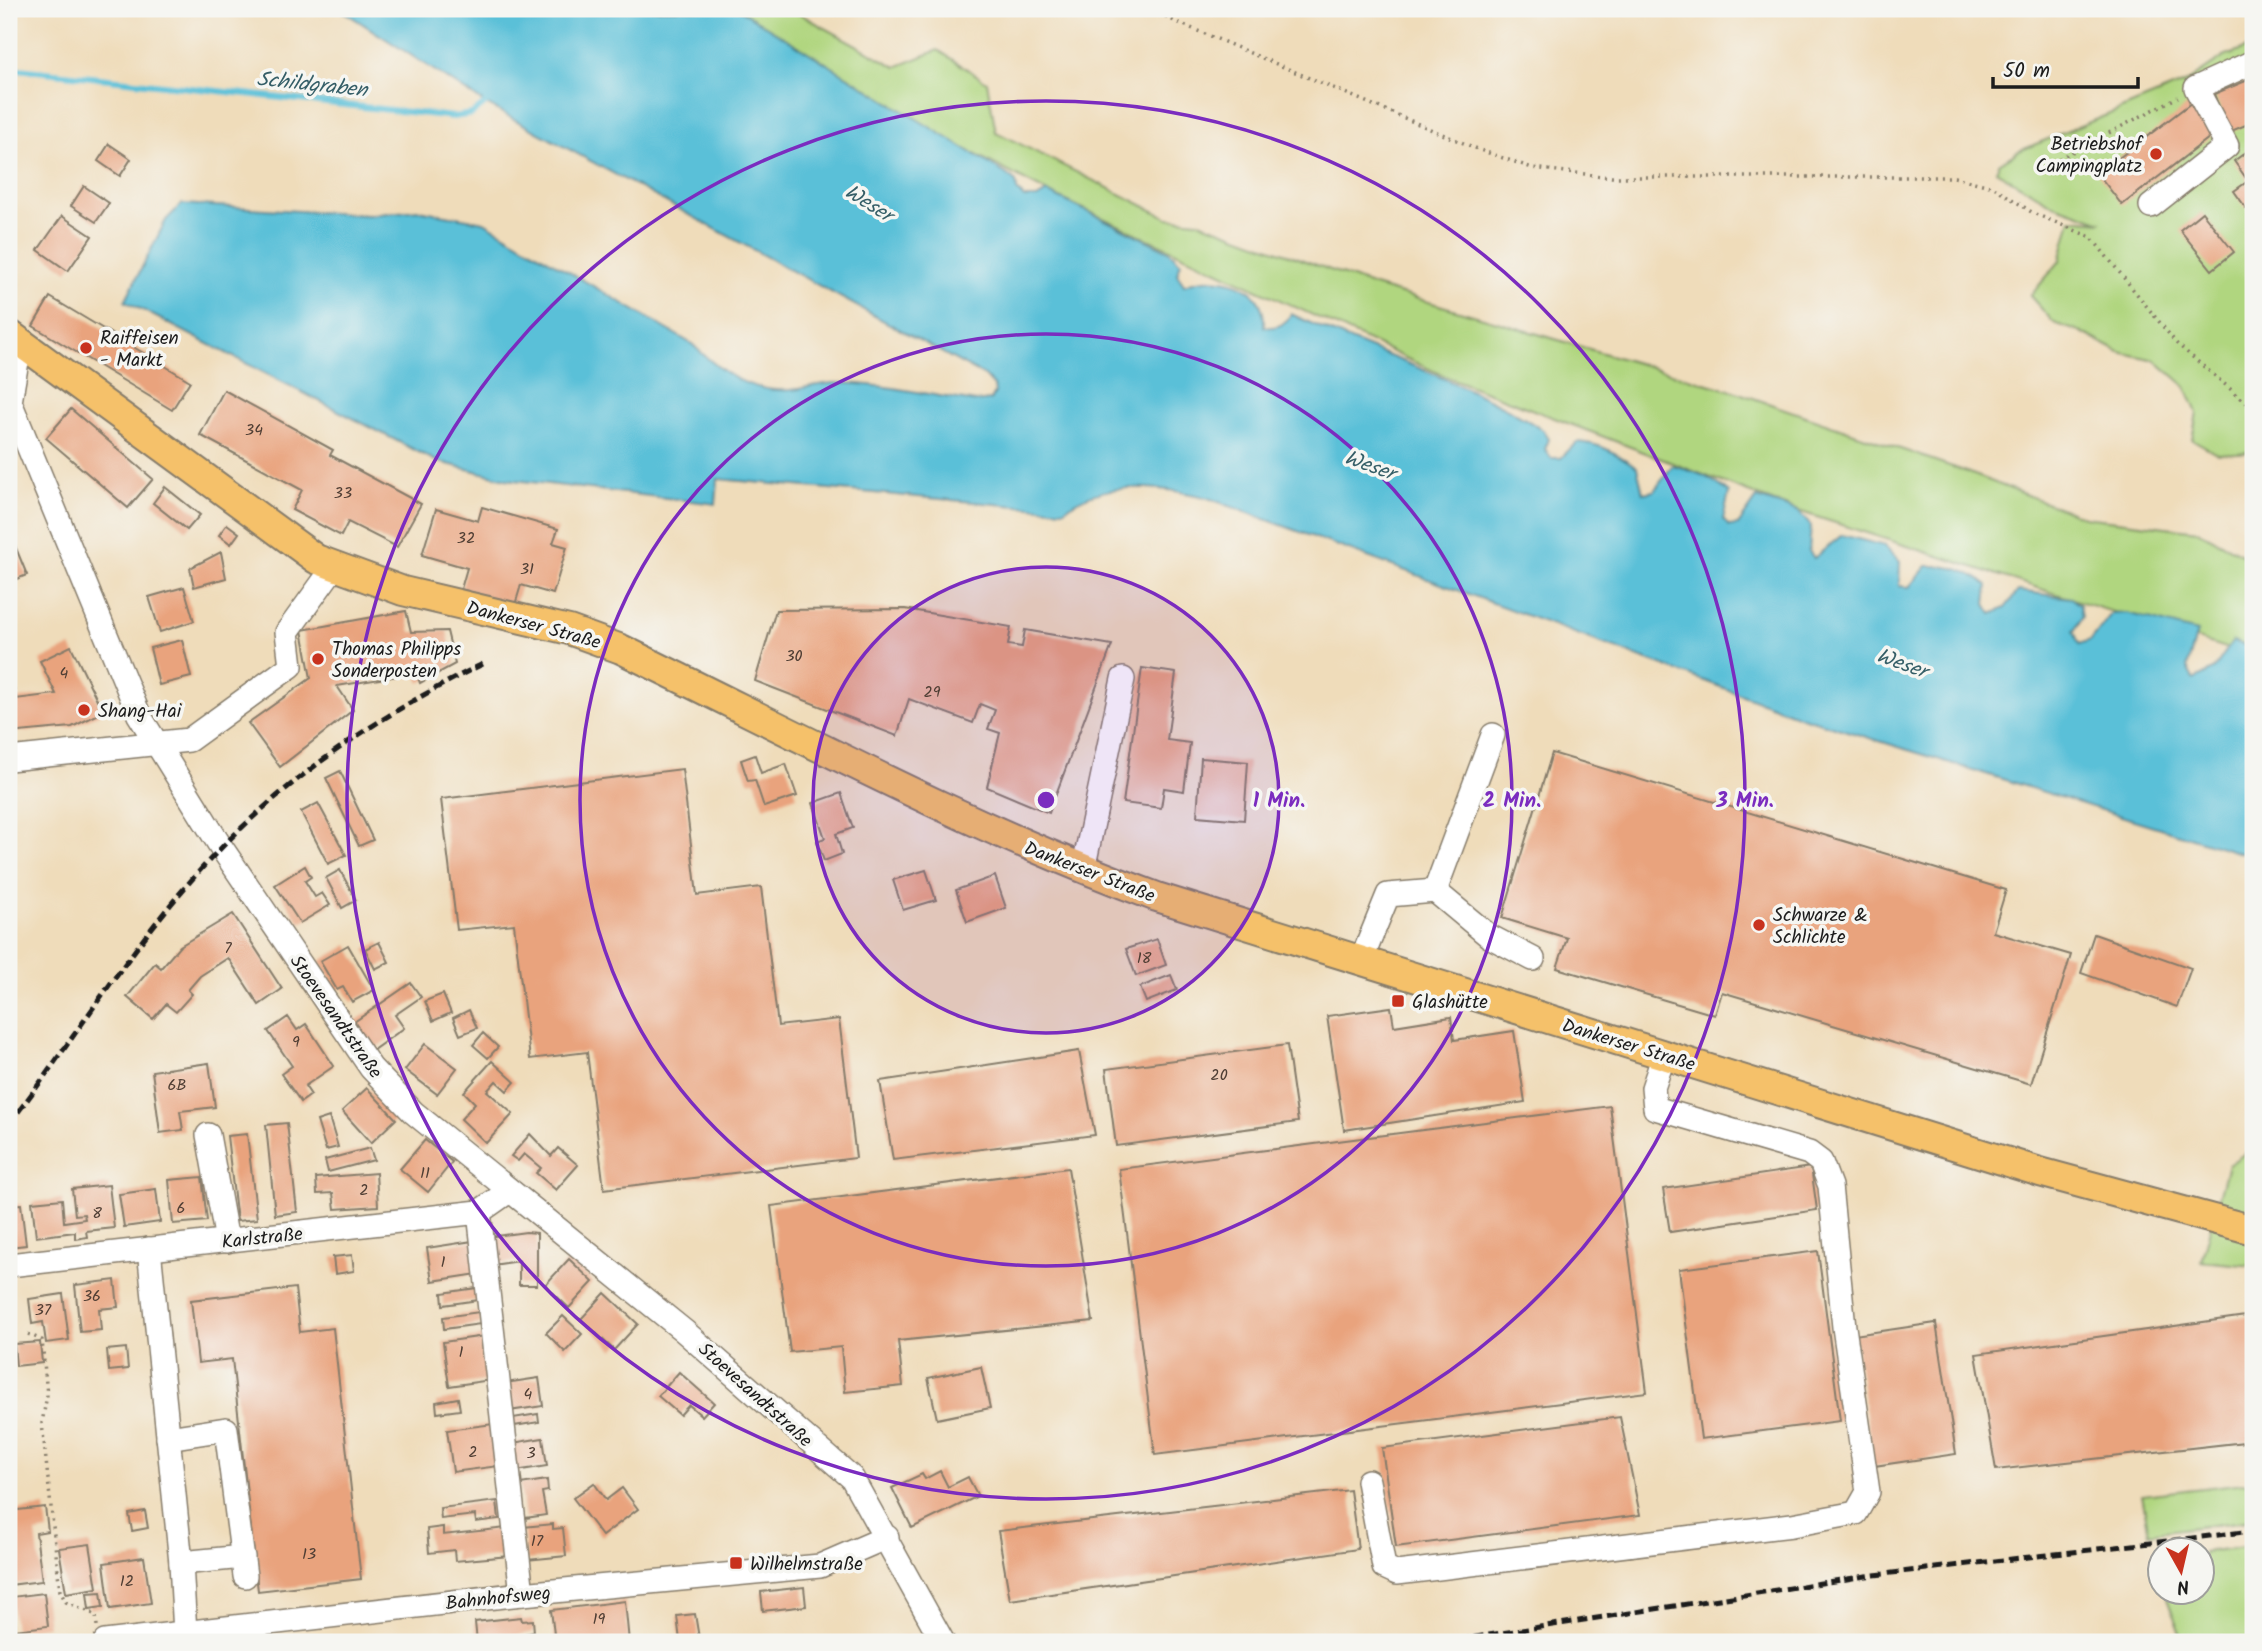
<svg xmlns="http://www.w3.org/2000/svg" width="2262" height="1651" font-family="Kalam,sans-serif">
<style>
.green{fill:#b0d67f;stroke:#66794e;stroke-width:2}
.water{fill:#5ac0d8;stroke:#3b6e7a;stroke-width:2}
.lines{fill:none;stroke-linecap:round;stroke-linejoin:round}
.stream{stroke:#5ac0d8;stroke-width:6}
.building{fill:#e9a37d}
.minor-casing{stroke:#867c6b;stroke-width:26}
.major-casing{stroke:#867c6b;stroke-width:32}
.path{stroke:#867c6b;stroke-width:3.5;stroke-dasharray:2 5;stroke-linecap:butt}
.minor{stroke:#fff;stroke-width:23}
.major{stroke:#f5c16b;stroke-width:28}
.rail{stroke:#1c1c1c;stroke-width:5;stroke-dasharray:10 5;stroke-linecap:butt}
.ring{fill:none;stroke:#7b2cbf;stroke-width:3.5}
.poi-dot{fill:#c8321e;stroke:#f6f6f2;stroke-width:2.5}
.labels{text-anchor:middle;stroke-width:7;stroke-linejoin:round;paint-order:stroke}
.number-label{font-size:16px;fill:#4f3e34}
.poi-label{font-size:19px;fill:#1c1c1c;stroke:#f6f6f2;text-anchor:start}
.street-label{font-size:19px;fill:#1c1c1c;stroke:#f6f6f2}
.water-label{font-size:21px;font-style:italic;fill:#355e67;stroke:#f6f6f2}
.centre{fill:#7b2cbf;stroke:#f6f6f2;stroke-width:3.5}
.ring-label{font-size:21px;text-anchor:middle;font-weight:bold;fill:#7b2cbf;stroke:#f6f6f2;stroke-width:7;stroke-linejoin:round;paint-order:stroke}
</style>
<rect width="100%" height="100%" fill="#f6f6f2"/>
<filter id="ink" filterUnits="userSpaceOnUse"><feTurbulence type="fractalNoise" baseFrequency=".0143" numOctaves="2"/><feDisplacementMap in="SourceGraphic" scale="14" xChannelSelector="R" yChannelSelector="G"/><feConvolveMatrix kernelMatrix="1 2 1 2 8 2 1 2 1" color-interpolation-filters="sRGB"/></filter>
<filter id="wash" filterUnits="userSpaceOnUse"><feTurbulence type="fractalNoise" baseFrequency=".00686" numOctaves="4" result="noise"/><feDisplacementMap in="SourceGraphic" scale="28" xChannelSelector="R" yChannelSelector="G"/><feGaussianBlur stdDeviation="1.57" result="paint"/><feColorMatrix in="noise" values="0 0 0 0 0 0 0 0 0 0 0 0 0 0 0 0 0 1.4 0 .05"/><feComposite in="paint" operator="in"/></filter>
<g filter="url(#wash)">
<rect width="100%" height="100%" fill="#efdcba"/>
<g class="green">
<polygon points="738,9 791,9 896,67 938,50 987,82 996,132 1168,218 1197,221 1374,286 1736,392 1964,471 2084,517 2198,531 2253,560 2253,657 1798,511 1442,375 1047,192 967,150"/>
<polygon points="2253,46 2253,452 2218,454 2192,439 2197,413 2186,387 2155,360 2119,352 2085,334 2054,323 2030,296 2060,261 2071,219 2102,222 2054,205 1996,171 1999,164 2019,151 2185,83 2224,57"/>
<polygon points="2253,1148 2253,1266 2201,1261 2228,1165"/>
<polygon points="2253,1482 2253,1520 2149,1533 2142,1495"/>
<polygon points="2253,1546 2253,1642 2183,1642 2165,1592 2202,1592 2203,1552"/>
</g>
<path class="water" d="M340,9H738L1006,174L1016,182L1017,190L1024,198H1037L1047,192L1169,251L1181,263L1177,274L1184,285C1218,271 1267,283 1264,327C1277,328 1284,326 1291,314C1374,354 1464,379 1543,430L1549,439L1545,449L1551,458H1561L1577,442C1601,443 1617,454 1637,467L1643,493L1654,491L1672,466C1695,471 1711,477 1729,493L1723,520L1729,526L1738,525L1757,498L1798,511L1811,526L1809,551L1814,558L1842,535L1885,546L1900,562L1899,586L1909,587L1927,566C1952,565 1968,570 1988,586L1986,604L1992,614L2005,608L2018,591L2071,598L2080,605L2082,617L2074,631L2079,644L2091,640L2111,614L2127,613L2197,632L2187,668L2194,680L2213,670L2233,641L2253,648V857L1802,717L1208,498C1160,486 1105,479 1063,510L718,479L716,504L506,479L436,461L125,301L166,220L182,204L368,215L418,210L484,222L692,344C721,372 748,393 790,390C806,389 822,382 838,383C878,383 934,396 976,402L990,400L995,393L994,386L985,376L486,104Z"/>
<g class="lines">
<polyline class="stream" points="9,68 454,117 472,114 492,98"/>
</g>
<g id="blocks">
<g class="building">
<polygon points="2253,78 2253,122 2229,132 2214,94"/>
<polygon points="2191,103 2214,134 2122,205 2098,174"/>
<polygon points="109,144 131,159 120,176 98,161"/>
<polygon points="2253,147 2253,203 2246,208 2234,191 2248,181 2234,161"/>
<polygon points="84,186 109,203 96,222 71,206"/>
<polygon points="2202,212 2234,252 2212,270 2180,230"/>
<polygon points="62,216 92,236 68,271 38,250"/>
<polygon points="50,297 190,381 172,410 33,326"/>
<polygon points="224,390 333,450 330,455 421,504 397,547 348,522 341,536 292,510 302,490 200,435"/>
<polygon points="71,409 153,479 128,508 46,438"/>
<polygon points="165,487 200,515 187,530 153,503"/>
<polygon points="482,507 558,529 553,543 567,547 553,594 521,585 515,605 461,589 467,568 422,555 436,509 478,521"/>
<polygon points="227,524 239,533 231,544 219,535"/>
<polygon points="9,531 27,575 9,582"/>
<polygon points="221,552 226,578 194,587 190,568"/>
<polygon points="184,587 194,621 160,632 149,597"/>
<polygon points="905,609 1011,627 1008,645 1022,647 1025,630 1112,645 1049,813 987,787 1000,733 988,729 995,710 980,704 973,723 909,699 897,736 755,681 776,610"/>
<polygon points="406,611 411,632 447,631 455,664 420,683 416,673 337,686 353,710 280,767 248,723 311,678 302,630"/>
<polygon points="182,640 191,677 159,685 150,648"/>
<polygon points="71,646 103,712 72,727 9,733 9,660 16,699 56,694 40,661"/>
<polygon points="1142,668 1176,673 1167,740 1190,743 1184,791 1164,788 1161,808 1123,803"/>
<polygon points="1552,753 2006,890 1993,932 2071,955 2031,1084 1722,992 1715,1015 1557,968 1567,938 1502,918"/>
<polygon points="755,755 761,773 786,764 797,796 764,807 755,780 748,781 741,760"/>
<polygon points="1201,758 1248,762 1244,820 1197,816"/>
<polygon points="682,769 697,895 761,887 778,1026 839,1019 856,1158 604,1189 587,1052 530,1059 514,924 457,930 441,799"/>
<polygon points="340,771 373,840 359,846 326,778"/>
<polygon points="841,793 853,828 836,834 842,854 824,861 817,841 825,838 813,803"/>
<polygon points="318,803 346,855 328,864 301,812"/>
<polygon points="305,866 311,877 305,881 315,897 322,893 330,905 300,923 275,885"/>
<polygon points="340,870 356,900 342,908 326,878"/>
<polygon points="926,870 936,900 903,910 893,880"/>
<polygon points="995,876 1006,908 967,922 956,890"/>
<polygon points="233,914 282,989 259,1005 228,958 200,976 188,990 192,994 176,1012 166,1004 153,1019 127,997 155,963 161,968 180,946"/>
<polygon points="2094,934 2191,968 2177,1007 2081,973"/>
<polygon points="1157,939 1166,965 1136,976 1126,949"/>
<polygon points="379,942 389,962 375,969 365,949"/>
<polygon points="348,945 374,990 352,1002 343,987 337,990 320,961"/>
<polygon points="1171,975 1177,990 1146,1002 1140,987"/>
<polygon points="411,983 421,997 395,1015 404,1028 373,1050 354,1022"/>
<polygon points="443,994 451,1013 433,1021 425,1001"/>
<polygon points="1391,1007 1394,1026 1451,1017 1454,1040 1514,1031 1525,1102 1344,1130 1327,1016"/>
<polygon points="469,1010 477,1028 460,1035 453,1018"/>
<polygon points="288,1017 297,1030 306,1024 334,1066 305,1086 311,1095 301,1102 281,1074 292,1066 268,1031"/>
<polygon points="483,1033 498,1047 488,1058 473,1045"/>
<polygon points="425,1044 457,1068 437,1094 405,1070"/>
<polygon points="1287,1045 1298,1122 1116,1146 1106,1069"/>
<polygon points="1079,1051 1095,1135 893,1160 880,1081"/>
<polygon points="492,1061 515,1082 507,1091 496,1081 487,1091 513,1114 486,1143 461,1119 475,1103 464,1092"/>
<polygon points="209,1063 215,1107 180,1111 183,1130 160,1133 152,1071"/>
<polygon points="367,1088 396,1119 371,1143 342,1111"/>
<polygon points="1610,1106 1647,1392 1155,1455 1119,1169"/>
<polygon points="329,1117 338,1147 326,1150 317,1121"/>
<polygon points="287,1123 297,1212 275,1215 266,1125"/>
<polygon points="247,1134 257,1219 237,1221 227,1136"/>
<polygon points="530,1134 551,1156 558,1148 578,1165 556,1190 536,1173 541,1168 524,1154 518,1161 511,1156"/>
<polygon points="425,1140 452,1162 428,1192 400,1169"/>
<polygon points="370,1148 374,1160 328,1172 325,1160"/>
<polygon points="1811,1167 1817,1210 1670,1232 1663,1189"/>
<polygon points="1068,1168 1093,1321 898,1341 903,1386 845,1392 841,1347 790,1352 771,1206"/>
<polygon points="376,1173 378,1206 335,1209 333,1193 317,1194 316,1178"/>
<polygon points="202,1177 207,1221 173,1224 169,1180"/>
<polygon points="109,1185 114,1228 86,1231 87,1237 75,1239 75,1232 36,1237 32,1202 62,1199 64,1222 85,1219 84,1214 75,1215 72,1189"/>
<polygon points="156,1189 160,1222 124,1227 119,1194"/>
<polygon points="21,1204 26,1245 9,1247 9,1205"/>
<polygon points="526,1232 537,1233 537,1285 519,1285 519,1261 492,1265 488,1237"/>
<polygon points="473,1241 478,1274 432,1281 427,1248"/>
<polygon points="1818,1251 1840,1421 1701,1439 1679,1269"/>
<polygon points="352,1255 354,1271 335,1274 333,1257"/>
<polygon points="569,1259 593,1282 569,1308 545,1285"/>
<polygon points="115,1280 118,1307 99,1309 101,1330 80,1332 75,1285"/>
<polygon points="295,1288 300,1332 333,1328 361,1579 258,1591 232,1359 198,1363 191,1300"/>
<polygon points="477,1288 479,1300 443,1305 442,1293"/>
<polygon points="605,1293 638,1324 614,1350 581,1319"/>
<polygon points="63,1294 69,1340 46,1343 43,1322 32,1324 29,1299"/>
<polygon points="479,1312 481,1324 444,1329 443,1317"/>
<polygon points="2253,1315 2253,1441 1996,1470 1976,1354"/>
<polygon points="563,1316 582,1334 565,1352 546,1333"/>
<polygon points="1936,1323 1956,1454 1874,1466 1854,1335"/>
<polygon points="485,1336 491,1380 449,1386 443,1342"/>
<polygon points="40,1342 42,1363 16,1366 14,1344"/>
<polygon points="126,1348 128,1369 109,1371 107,1350"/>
<polygon points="981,1367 990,1408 937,1419 928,1378"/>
<polygon points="679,1372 714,1403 702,1416 689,1405 680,1415 658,1396"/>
<polygon points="539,1378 543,1406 509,1411 505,1383"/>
<polygon points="458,1398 460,1410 437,1413 436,1402"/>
<polygon points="538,1414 539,1422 514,1426 513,1418"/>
<polygon points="1620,1417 1640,1515 1396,1547 1382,1448"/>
<polygon points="493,1424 499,1466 453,1472 447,1430"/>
<polygon points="543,1438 547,1466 515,1471 512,1443"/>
<polygon points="940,1471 948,1487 968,1477 978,1496 912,1528 892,1488 922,1474 925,1479"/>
<polygon points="547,1480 548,1491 542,1492 546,1515 525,1518 520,1484"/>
<polygon points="594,1483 606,1500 622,1488 638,1509 602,1536 573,1498"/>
<polygon points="1350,1490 1358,1549 1010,1600 998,1531"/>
<polygon points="497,1501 499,1519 476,1522 475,1515 441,1519 440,1508"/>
<polygon points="45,1507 48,1531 36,1533 42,1581 9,1585 9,1511"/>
<polygon points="145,1511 148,1528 132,1531 129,1514"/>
<polygon points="553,1524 553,1529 563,1528 566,1556 527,1560 523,1527"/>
<polygon points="443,1527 443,1535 506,1528 509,1556 455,1561 454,1550 429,1553 427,1529"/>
<polygon points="90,1544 97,1588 66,1593 59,1548"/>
<polygon points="144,1557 151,1603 110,1609 104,1563"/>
<polygon points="804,1587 806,1606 763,1611 761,1592"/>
<polygon points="101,1592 103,1607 89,1609 87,1593"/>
<polygon points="44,1593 48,1626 15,1630 11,1597"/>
<polygon points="625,1601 629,1642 555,1642 551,1610"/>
<polygon points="695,1614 699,1638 680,1641 677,1616"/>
<polygon points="521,1617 522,1621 533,1620 534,1632 510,1637 510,1642 477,1642 475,1622"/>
<polygon points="907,1636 908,1642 879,1642 879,1639"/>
</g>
</g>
</g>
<g filter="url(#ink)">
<use href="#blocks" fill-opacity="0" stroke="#867c6b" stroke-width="2"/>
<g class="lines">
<defs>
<g id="minor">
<polyline points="2151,206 2227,146 2196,88 2253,62"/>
<polyline points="28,349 17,361 10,402 139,715 221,847 371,1068 413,1112 684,1331 852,1478 943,1642"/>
<polyline points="9,759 189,740 291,666 287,632 334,567"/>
<polyline points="1083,870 1123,679"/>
<polyline points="1435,891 1489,936 1533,959"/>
<polyline points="1361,961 1388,895 1435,891 1493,735"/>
<polyline points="208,1135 227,1241"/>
<polyline points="479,1212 522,1594"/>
<polyline points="149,1249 181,1563 243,1557"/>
<polyline points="9,1265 479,1212 509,1191"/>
<polyline points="168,1438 226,1429 245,1576"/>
<polyline points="1368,1481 1384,1567 1397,1573 1792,1525 1856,1513 1868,1492 1844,1327 1830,1186 1821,1162 1809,1153 1655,1108 1653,1088 1664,1055"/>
<polyline points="181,1563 185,1633"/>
<polyline points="105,1642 522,1594 820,1566 887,1537"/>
</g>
<path id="major" d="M9,334L316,559L403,591L569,630L621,649C798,735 972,829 1157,897L2040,1172L2253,1230"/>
</defs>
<use href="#minor" class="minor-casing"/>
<use href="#major" class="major-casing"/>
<g class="path">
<polyline points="1146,9 1480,150 1532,168 1611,177 1954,177 1994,187 2033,213 2091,237 2177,344 2253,408"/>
<polyline points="2053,162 2178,97"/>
<polyline points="28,1334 42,1340 47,1395 42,1423 60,1591 66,1602 96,1615 97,1626"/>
</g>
<use href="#minor" class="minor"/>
<use href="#major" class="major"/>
<g class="rail">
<path d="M9,1124C80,1032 141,929 223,846C298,770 391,708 487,662"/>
<polyline points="1444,1642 1866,1576 2253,1531"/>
</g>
</g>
</g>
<circle cx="1046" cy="800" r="233" fill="#7b2cbf" fill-opacity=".12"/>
<g class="ring">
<circle cx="1046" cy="800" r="233"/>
<circle cx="1046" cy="800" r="466"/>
<circle cx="1046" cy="800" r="699"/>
</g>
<g class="poi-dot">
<circle cx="2156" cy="154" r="7"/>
<circle cx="86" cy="348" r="7"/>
<circle cx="318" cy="659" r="7"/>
<circle cx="84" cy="710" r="7"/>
<circle cx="1759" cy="925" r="7"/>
<rect x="1391" y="994" width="14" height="14" rx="3.5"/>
<rect x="729" y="1556" width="14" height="14" rx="3.5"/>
</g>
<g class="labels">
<g class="number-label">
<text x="254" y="435">34</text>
<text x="343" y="498">33</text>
<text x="466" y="543">32</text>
<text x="527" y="574">31</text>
<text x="794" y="661">30</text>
<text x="64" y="678">4</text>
<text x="932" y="697">29</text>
<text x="228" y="953">7</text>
<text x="1144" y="963">18</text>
<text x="296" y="1047">9</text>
<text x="1219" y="1080">20</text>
<text x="177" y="1090">6B</text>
<text x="425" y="1178">11</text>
<text x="364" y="1195">2</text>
<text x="181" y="1213">6</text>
<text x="97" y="1218">8</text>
<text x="443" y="1267">1</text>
<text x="92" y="1301">36</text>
<text x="43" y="1315">37</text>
<text x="461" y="1357">1</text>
<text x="528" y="1399">4</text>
<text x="473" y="1457">2</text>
<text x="531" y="1458">3</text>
<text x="537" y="1546">17</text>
<text x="309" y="1559">13</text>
<text x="127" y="1586">12</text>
<text x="599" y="1624">19</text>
</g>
<g class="poi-label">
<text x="2142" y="150" text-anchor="end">Betriebshof<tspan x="2142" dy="22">Campingplatz</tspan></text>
<text x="100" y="344">Raiffeisen<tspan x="100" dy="22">- Markt</tspan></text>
<text x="332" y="655">Thomas Philipps<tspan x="332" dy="22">Sonderposten</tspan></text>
<text x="98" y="717">Shang-Hai</text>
<text x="1773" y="921">Schwarze &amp;<tspan x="1773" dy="22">Schlichte</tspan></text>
<text x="1412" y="1008">Glashütte</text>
<text x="750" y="1570">Wilhelmstraße</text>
</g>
<g class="street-label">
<text transform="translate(534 624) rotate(15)" y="7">Dankerser Straße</text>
<text transform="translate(1090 871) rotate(21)" y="7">Dankerser Straße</text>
<text transform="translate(337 1016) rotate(55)" y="7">Stoevesandtstraße</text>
<text transform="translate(1629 1044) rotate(17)" y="7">Dankerser Straße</text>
<text transform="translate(262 1237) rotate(-6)" y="7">Karlstraße</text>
<text transform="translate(756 1394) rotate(42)" y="7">Stoevesandtstraße</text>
<text transform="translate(498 1597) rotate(-6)" y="7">Bahnhofsweg</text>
</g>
<g class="water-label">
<text transform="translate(312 84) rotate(6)" y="7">Schildgraben</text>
<text transform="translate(869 203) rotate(32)" y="7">Weser</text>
<text transform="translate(1370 465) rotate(20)" y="7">Weser</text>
<text transform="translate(1902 663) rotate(20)" y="7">Weser</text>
</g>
</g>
<circle cx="1046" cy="800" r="10" class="centre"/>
<g class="ring-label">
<text x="1279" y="807">1 Min.</text>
<text x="1512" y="807">2 Min.</text>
<text x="1745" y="807">3 Min.</text>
</g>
<rect width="2262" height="1651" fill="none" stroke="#f6f6f2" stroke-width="35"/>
<g transform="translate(2181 1571) rotate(172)"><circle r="33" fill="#f6f6f2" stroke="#9f9f9c" stroke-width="2"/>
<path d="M0-5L12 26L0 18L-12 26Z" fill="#c8321e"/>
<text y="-10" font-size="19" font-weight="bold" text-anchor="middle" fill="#1c1c1c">N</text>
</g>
<path d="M1993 77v10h145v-10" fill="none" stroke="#1c1c1c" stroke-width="3.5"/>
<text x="2003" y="77" font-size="21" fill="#1c1c1c" stroke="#f6f6f2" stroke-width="5" paint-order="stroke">50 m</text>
</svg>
